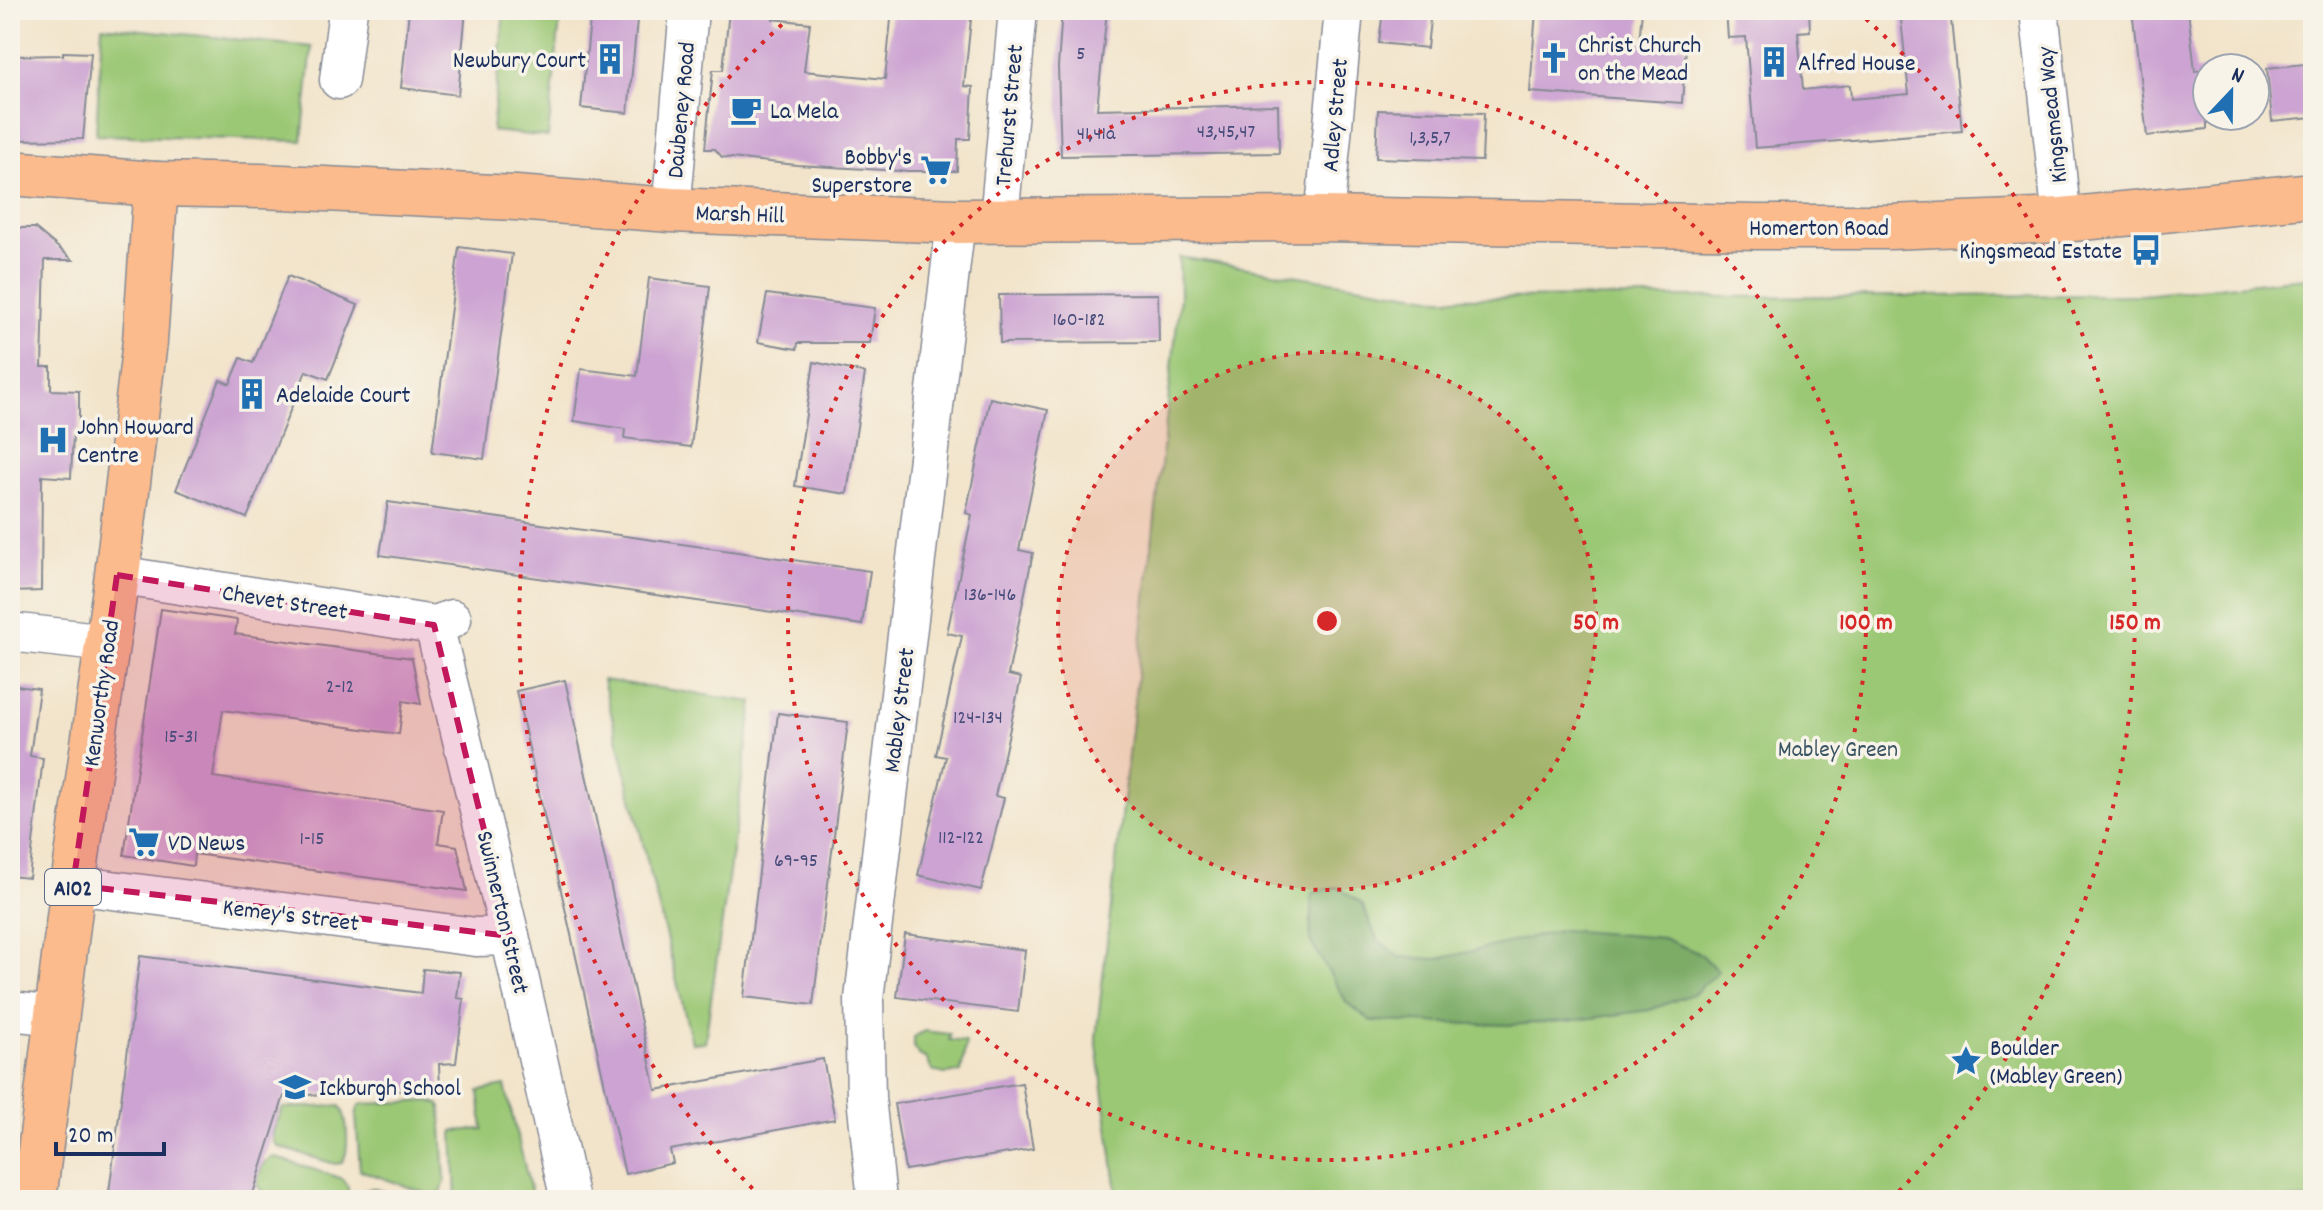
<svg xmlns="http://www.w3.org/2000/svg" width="2323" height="1210" font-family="Dekko,sans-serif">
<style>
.green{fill:#9bc875;stroke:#5b7c6a;stroke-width:2}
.forest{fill:#7cac66;stroke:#4c6e62;stroke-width:2}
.building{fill:#cca3d2}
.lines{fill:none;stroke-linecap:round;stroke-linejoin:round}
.minor-casing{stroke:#868a94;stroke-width:41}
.major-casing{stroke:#868a94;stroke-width:47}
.highway-casing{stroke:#868a94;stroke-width:47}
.minor{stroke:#fff;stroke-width:38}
.major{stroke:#fbbb8c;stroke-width:44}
.highway{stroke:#fbbb8c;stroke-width:44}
.marked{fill:#c2185b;fill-opacity:0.2;stroke:#c2185b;stroke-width:6;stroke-dasharray:16 10;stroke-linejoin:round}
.ring{fill:none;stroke:#d62828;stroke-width:4;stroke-dasharray:4 8}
.labels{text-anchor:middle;stroke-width:7;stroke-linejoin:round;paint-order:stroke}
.number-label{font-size:20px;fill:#474c7b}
.shield{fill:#f7f3e8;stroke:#5d6a87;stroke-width:2}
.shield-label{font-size:22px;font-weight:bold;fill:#1b2f5e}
.poi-label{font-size:24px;fill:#1b2f5e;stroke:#f7f3e8;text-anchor:start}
.street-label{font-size:24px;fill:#1b2f5e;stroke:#f7f3e8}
.park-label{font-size:24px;fill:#3b5564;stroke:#f7f3e8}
.centre{fill:#d62828;stroke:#f7f3e8;stroke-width:4}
.ring-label{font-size:24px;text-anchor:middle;font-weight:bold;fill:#d62828;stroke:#f7f3e8;stroke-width:7;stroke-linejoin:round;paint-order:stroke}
</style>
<rect width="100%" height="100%" fill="#f7f3e8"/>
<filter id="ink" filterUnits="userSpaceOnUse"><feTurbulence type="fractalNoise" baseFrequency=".0125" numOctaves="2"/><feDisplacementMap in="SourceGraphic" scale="16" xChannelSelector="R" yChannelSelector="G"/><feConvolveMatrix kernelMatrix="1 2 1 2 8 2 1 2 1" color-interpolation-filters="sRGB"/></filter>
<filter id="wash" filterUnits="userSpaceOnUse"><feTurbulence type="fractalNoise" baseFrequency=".006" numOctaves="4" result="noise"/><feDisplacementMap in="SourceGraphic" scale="32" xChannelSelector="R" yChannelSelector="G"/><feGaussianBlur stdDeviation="1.8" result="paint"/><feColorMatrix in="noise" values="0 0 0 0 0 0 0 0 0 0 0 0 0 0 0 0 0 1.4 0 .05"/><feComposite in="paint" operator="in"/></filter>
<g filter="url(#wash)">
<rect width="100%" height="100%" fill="#f2e4ca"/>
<g class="green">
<polygon points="504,10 561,10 548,137 492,131"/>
<polygon points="102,26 312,47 302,141 96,135"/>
<polygon points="1179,257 1438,298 2142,295 2313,277 2313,1200 1118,1200 1096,1038 1180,297"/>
<polygon points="603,680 753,702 705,1042 692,1043"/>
<polygon points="924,1031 950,1034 949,1040 966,1042 961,1072 945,1074 932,1071 927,1059 919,1055 914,1048 914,1037"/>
<polygon points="505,1086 533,1200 456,1200 453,1131 483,1129 479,1091"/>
<polygon points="430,1101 439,1104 441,1108 445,1181 441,1193 431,1195 360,1170 356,1116 358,1107 362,1104"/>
<path d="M340,1106C348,1117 350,1151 342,1163L335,1164L279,1147L273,1141V1132L283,1108Z"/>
<path d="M275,1157L343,1179L348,1187V1200C325,1200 270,1207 257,1185C259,1173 261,1160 275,1157Z"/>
<polygon points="372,1188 411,1200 360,1200 362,1192"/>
</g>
<polygon class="forest" points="1338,887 1362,904 1377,939 1399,957 1438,959 1563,930 1663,938 1701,954 1718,971 1695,993 1650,1010 1577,1020 1510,1025 1371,1021 1347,1003 1310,940 1312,893"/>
<g id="blocks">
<g class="building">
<polygon points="409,10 466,10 458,95 401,88"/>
<polygon points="591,10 638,10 628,113 581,108"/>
<polygon points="729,10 774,10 773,19 810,23 804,71 885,79 892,10 972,10 964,86 973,87 970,139 958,139 957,171 901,171 797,165 722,157 715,149 705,149 713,70 723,70"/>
<polygon points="1062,10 1107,10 1097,109 1278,105 1279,153 1061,156 1058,67"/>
<polygon points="1383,10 1431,10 1427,48 1379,43"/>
<polygon points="1536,10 1642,10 1639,43 1686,46 1682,103 1530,92"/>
<polygon points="1726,10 1809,10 1810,31 1798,32 1803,90 1850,85 1851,99 1909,94 1900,10 1950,10 1962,131 1755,148 1746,37 1728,38"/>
<polygon points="2132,10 2188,10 2195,71 2207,70 2207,129 2147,136"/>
<polygon points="63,52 91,53 83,139 10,140 10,56 63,55"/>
<polygon points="2313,63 2313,117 2272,121 2267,68"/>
<polygon points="1378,110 1484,113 1482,161 1376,158"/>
<polygon points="10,228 35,228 73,260 45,260 42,367 51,367 51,390 79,391 79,428 73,434 71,478 42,476 41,591 10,592"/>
<polygon points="459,247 512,254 484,459 432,452"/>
<polygon points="288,276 358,305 328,379 306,371 247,518 176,490 220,380 230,384 241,358 253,363"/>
<polygon points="649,278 710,286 691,447 624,438 625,429 574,421 581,369 637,376"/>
<polygon points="767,294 875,308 870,343 798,343 797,349 758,342"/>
<polygon points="1158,294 1159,342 1000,343 999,295"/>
<polygon points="814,362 865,373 847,494 795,486"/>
<polygon points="990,398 1048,410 1019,550 1033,553 1008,675 1021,678 995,796 1004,798 981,890 918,875 946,757 936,755 962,636 947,633 972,515 966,513"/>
<polygon points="388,502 870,571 862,625 380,555"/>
<polygon points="161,609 237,620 235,634 412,658 421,704 403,701 399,734 223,710 213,777 443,810 438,843 457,846 467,891 194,854 193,866 124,855"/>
<polygon points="565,680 656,1090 823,1059 835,1119 670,1150 673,1163 625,1174 516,691"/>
<polygon points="10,685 39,689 30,756 43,758 29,878 10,876"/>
<polygon points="778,713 848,722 813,1005 744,997"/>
<polygon points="905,934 1025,950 1018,1012 897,997"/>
<polygon points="140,956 421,993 423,969 460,972 457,998 464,999 456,1063 439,1064 440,1089 284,1096 251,1200 108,1200"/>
<polygon points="1022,1083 1033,1149 905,1170 894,1104"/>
</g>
</g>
</g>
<g filter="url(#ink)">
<use href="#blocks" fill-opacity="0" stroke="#868a94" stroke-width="2"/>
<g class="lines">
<defs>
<g id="minor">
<polyline points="2039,10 2062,220"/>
<polyline points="339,80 348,10"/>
<polyline points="671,210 689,10"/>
<polyline points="1324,219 1344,10"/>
<polyline points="999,220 1018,10"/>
<polyline points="117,575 434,625 452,619"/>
<polyline points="434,625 510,936 570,1200"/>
<polyline points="10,632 107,643"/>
<polyline points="73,885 476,937 510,936"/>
<polyline points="10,1011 57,1016"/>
<polyline points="877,1200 866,1097 864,999 956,221"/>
</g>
<polyline id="major" points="156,184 261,186 516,198 671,210 956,221 1324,219 1757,227 1890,227 2062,220 2313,195"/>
<polyline id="highway" points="10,173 156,184 145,341 117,575 73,885 34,1200"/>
</defs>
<use href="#minor" class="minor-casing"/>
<use href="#major" class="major-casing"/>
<use href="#highway" class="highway-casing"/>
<use href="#minor" class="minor"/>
<use href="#major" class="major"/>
<use href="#highway" class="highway"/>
</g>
</g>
<path class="marked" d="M117,575L434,625L510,936L73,885Z"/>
<circle cx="1327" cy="621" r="269" fill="#d62828" fill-opacity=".12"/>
<g class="ring">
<circle cx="1327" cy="621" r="269"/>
<circle cx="1327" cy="621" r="539"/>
<path d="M761 1197A808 808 0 0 1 797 11M1857 11A808 808 0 0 1 1893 1197"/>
</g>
<defs>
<symbol id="church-bare" viewBox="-9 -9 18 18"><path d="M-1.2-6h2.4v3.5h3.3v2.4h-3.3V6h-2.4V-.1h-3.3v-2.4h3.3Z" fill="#1f6fb2" stroke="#f7f3e8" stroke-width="2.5" paint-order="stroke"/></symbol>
<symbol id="building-bare" viewBox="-9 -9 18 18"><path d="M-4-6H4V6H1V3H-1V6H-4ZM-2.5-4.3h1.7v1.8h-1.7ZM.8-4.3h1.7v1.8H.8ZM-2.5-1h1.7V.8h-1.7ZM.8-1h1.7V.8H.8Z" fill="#1f6fb2" stroke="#f7f3e8" stroke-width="2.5" paint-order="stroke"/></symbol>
<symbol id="cafe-bare" viewBox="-9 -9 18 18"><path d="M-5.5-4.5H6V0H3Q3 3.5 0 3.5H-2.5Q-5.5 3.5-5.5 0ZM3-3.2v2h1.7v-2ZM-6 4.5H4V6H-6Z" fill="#1f6fb2" stroke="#f7f3e8" stroke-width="2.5" paint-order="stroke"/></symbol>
<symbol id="supermarket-bare" viewBox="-9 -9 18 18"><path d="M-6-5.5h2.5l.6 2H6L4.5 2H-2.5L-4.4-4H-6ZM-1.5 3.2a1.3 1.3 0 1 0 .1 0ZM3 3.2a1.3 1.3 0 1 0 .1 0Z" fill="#1f6fb2" stroke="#f7f3e8" stroke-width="2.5" paint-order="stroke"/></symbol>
<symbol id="bus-bare" viewBox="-9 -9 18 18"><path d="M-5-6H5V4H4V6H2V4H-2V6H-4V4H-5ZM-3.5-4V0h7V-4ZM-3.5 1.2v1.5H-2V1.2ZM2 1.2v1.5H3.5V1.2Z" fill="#1f6fb2" stroke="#f7f3e8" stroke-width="2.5" paint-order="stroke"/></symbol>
<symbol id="hospital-bare" viewBox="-9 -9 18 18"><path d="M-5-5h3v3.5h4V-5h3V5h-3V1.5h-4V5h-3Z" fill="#1f6fb2" stroke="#f7f3e8" stroke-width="2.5" paint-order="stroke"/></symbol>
<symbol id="sight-bare" viewBox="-9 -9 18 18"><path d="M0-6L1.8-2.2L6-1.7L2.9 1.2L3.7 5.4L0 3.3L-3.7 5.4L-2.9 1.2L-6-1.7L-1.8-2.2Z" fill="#1f6fb2" stroke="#f7f3e8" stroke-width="2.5" paint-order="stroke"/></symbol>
<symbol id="school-bare" viewBox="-9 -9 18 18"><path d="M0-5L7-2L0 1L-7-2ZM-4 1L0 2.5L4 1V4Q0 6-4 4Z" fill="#1f6fb2" stroke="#f7f3e8" stroke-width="2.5" paint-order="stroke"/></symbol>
</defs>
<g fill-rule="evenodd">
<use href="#church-bare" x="1532" y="36" width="44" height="44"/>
<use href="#building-bare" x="588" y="37" width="44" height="44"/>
<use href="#building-bare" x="1752" y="40" width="44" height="44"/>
<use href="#cafe-bare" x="724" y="88" width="44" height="44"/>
<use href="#supermarket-bare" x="914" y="148" width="44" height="44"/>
<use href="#bus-bare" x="2124" y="228" width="44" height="44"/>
<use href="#building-bare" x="230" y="372" width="44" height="44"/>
<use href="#hospital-bare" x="31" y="418" width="44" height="44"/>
<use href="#supermarket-bare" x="122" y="820" width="44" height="44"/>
<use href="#sight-bare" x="1944" y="1039" width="44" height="44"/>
<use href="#school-bare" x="273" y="1065" width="44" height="44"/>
</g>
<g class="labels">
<g class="number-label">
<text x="1081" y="59">5</text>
<text x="1226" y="137">43,45,47</text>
<text x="1096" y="139">41,41a</text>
<text x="1430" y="143">1,3,5,7</text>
<text x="1079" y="325">160-182</text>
<text x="990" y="600">136-146</text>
<text x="340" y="692">2-12</text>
<text x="978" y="723">124-134</text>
<text x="181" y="742">15-31</text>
<text x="961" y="843">112-122</text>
<text x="312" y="844">1-15</text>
<text x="796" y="866">69-95</text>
</g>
<rect class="shield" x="45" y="869" width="56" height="36" rx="6"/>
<g class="shield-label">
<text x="73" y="895">A102</text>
</g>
<g class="poi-label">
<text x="1578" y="52">Christ Church<tspan x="1578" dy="28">on the Mead</tspan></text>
<text x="586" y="67" text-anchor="end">Newbury Court</text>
<text x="1798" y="70">Alfred House</text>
<text x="770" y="118">La Mela</text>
<text x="912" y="164" text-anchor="end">Bobby's<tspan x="912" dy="28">Superstore</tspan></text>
<text x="2122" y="258" text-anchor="end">Kingsmead Estate</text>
<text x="276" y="402">Adelaide Court</text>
<text x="77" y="434">John Howard<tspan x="77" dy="28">Centre</tspan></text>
<text x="168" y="850">VD News</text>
<text x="1990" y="1055">Boulder<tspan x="1990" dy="28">(Mabley Green)</tspan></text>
<text x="319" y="1095">Ickburgh School</text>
</g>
<g class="street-label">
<text transform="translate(680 110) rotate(-85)" y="8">Daubeney Road</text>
<text transform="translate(1008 115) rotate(-85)" y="8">Trehurst Street</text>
<text transform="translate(1334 115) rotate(-85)" y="8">Adley Street</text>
<text transform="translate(2051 115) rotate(-96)" y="8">Kingsmead Way</text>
<text transform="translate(740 213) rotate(2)" y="8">Marsh Hill</text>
<text x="1819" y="235">Homerton Road</text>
<text transform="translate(285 601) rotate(9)" y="8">Chevet Street</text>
<text transform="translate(100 693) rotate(-82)" y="8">Kenworthy Road</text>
<text transform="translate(898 710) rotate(-83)" y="8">Mabley Street</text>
<text transform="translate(504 912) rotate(77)" y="8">Swinnerton Street</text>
<text transform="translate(291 914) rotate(7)" y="8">Kemey's Street</text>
</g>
<g class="park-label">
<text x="1838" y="756">Mabley Green</text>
</g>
</g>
<circle cx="1327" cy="621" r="12" class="centre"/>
<g class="ring-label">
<text x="1596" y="629">50 m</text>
<text x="1866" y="629">100 m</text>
<text x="2135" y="629">150 m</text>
</g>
<rect width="2323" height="1210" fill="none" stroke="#f7f3e8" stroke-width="40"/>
<g transform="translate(2231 92) rotate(22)"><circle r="38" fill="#f7f3e8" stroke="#9fa5b1" stroke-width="2"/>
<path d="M0-6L14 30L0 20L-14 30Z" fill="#1f6fb2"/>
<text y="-12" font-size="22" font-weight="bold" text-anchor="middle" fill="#1b2f5e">N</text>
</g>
<path d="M56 1142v12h108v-12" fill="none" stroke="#1b2f5e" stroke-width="4"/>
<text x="68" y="1142" font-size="24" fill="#1b2f5e" stroke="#f7f3e8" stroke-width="6" paint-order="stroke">20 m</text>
</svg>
